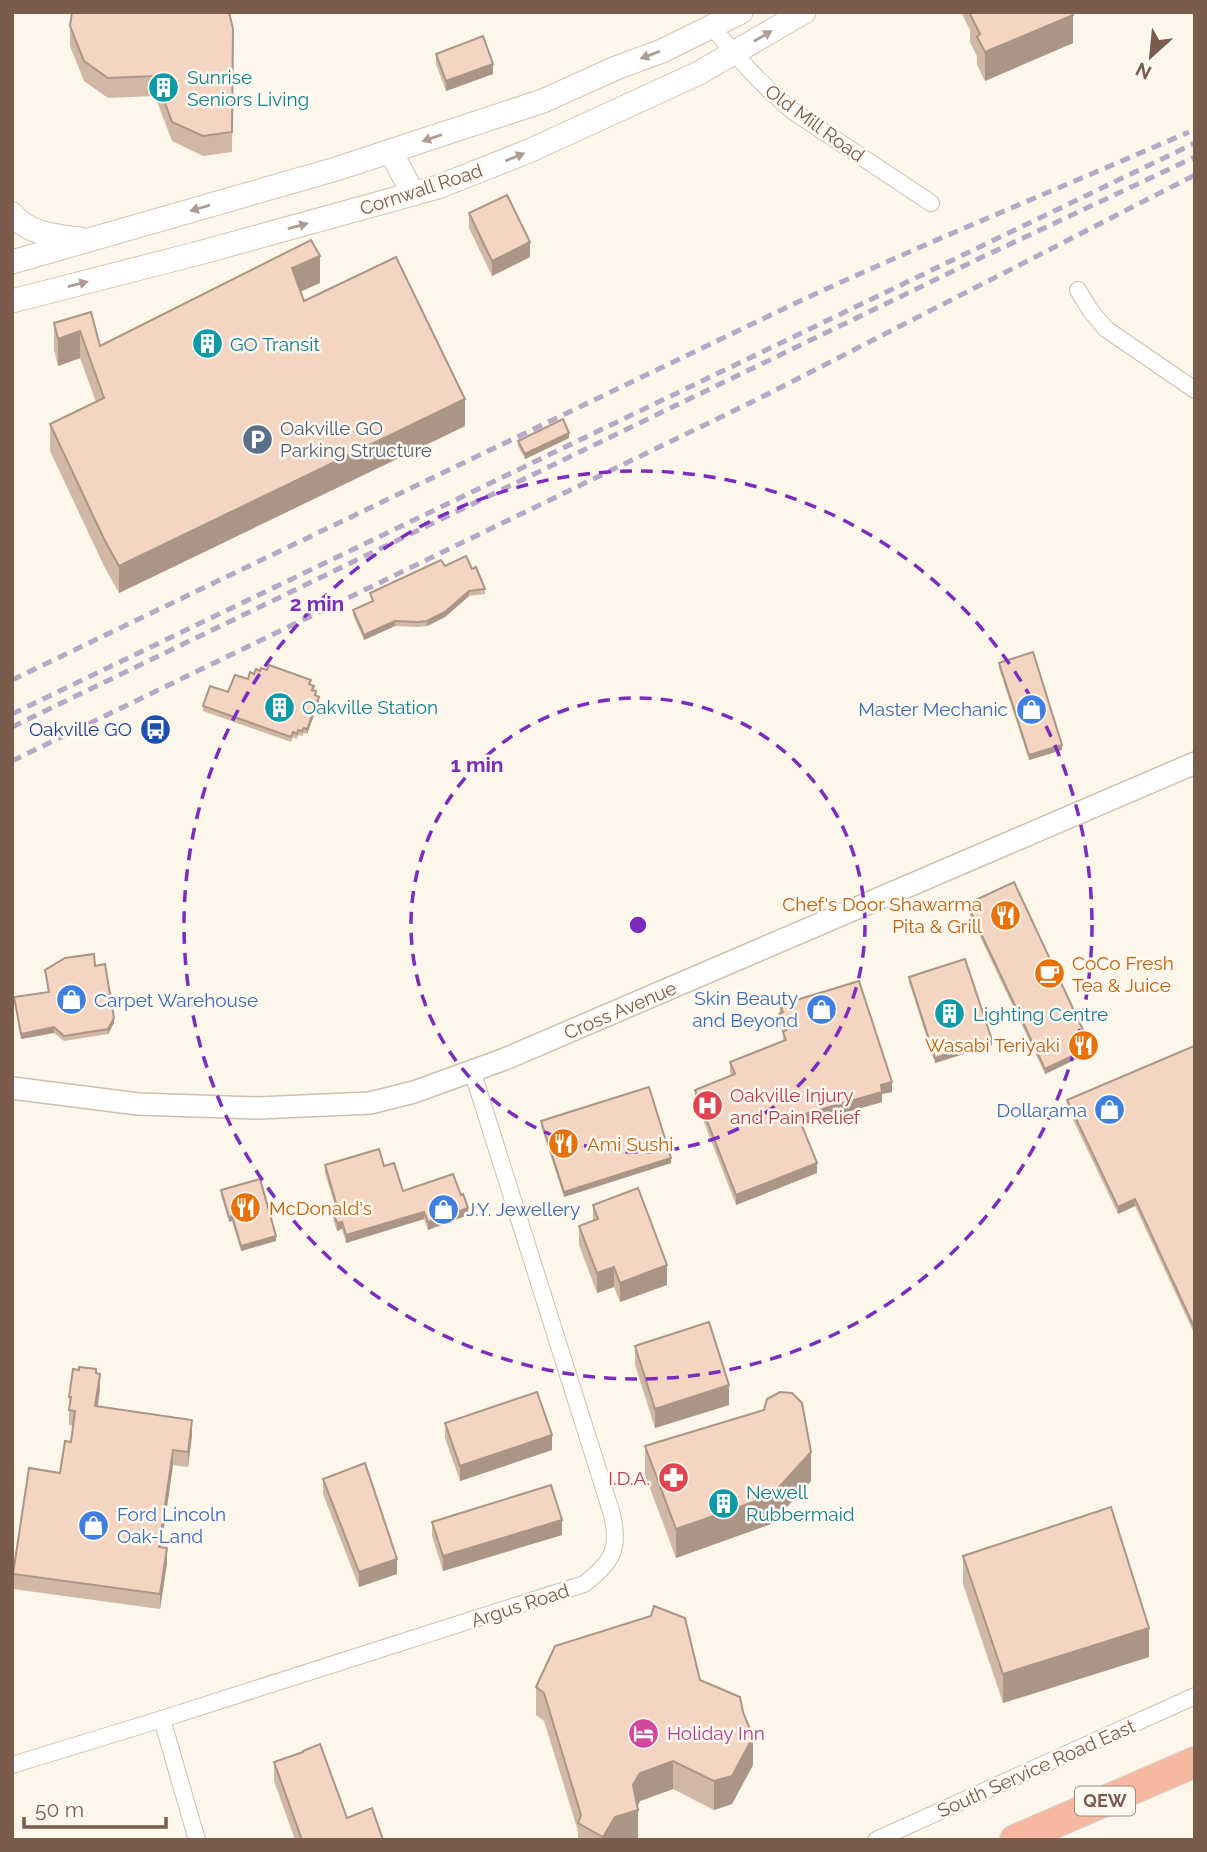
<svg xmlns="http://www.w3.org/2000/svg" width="1207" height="1852" font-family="Raleway,sans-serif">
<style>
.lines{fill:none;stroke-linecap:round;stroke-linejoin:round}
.minor-casing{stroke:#d0beae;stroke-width:18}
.tertiary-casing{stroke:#d0beae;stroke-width:24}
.secondary-casing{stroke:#d5c0ae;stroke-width:25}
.motorway-casing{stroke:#d9d1cd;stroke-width:32}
.minor{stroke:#fff;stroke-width:16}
.tertiary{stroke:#fff;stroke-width:21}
.secondary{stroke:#fff;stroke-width:23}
.motorway{stroke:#f7b8a1;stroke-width:30}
.rail{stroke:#b9a7c8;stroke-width:5;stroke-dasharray:10 7;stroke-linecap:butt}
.wall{fill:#d1b7a6}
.shaded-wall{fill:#aa9587}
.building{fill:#f3d5c1;stroke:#aa9587;stroke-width:2}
.oneway{fill:#af9d94}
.ring{fill:none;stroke:#7b2cbf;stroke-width:3.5;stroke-dasharray:12 9}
.labels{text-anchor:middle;stroke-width:5;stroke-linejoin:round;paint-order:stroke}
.shield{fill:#fff9f1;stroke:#a18b7e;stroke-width:2}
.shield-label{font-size:18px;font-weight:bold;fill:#795c4c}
.culture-label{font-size:19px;fill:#0d838f;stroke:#fff9f1;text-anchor:start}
.street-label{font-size:19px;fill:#795c4c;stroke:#fff9f1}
.service-label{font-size:19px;fill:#4e5e75;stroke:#fff9f1;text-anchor:start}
.shop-label{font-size:19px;fill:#366cbe;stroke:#fff9f1;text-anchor:end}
.transit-label{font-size:19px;fill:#164399;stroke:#fff9f1;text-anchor:end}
.food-label{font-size:19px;fill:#c56008;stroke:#fff9f1;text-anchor:start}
.health-label{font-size:19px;fill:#be3a42;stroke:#fff9f1;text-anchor:start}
.hotel-label{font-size:19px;fill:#b23c85;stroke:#fff9f1;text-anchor:start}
.centre{fill:#7b2cbf;stroke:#fff9f1;stroke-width:3.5}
.ring-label{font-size:21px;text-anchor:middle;font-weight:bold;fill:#7b2cbf;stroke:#fff9f1;stroke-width:5;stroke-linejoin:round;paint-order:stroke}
</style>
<rect width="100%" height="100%" fill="#fdf6ea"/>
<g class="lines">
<defs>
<g id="minor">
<path d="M712,27C739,59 761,85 794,112L931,203"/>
<polyline points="1078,290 1090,310 1106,329 1195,390"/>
<polyline points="162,1719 197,1840"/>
<path d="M12,1765L162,1719L584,1584C613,1562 621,1548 611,1511L472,1070"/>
<polyline points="876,1840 1195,1696"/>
</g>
<polyline id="tertiary" points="12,1088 138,1104 258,1108 370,1103 414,1092 505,1059 1195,763"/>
<g id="secondary">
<polyline points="391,152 413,194"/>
<path d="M12,214C28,234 56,236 80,239"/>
<polyline points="12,262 336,169 543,101 616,68 662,51 741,12"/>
<polyline points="12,301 199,253 438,187 529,151 699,73 804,12"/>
</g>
<polyline id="motorway" points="1015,1840 1195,1762"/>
</defs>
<use href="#minor" class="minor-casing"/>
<use href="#tertiary" class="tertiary-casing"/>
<use href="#secondary" class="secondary-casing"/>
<use href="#motorway" class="motorway-casing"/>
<use href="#minor" class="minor"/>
<use href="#tertiary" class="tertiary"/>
<use href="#secondary" class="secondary"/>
<use href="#motorway" class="motorway"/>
<g class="rail">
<path d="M12,680L802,300C930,241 1060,188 1189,132"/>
<polyline points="12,714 1195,143"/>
<polyline points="12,727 974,261 1195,157"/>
<polyline points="12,761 754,401 1195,175"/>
</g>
</g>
<g class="wall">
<polygon points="961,12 1071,12 1073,43 985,81 977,65 977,56 970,42 970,30"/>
<polygon points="70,26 233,29 232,152 203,156 172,141 155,96 108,98 84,81 70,46"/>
<polygon points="436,54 493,74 446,91 436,64"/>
<polygon points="469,213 530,257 492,276 469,228"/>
<polygon points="320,283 300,292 304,301 465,426 119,593 104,566 50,451 50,424 96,402 80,358 58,366 54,350 54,323 91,312 100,346"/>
<polygon points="569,438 525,459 518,446 518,441"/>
<polygon points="445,566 472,569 485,589 485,594 469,596 445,617 427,626 418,627 395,626 364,640 353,615 353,610 372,601 370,593"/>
<polygon points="999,663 1062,750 1029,760 999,668"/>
<polygon points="254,674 311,685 319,702 307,734 304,733 302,736 298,735 297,739 293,737 291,742 203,711 203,706 228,692 248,679"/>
<polygon points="967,904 1091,1052 1045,1074 967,909"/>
<polygon points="95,966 114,1023 108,1034 64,1041 54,1033 21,1039 14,997 48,992 45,970"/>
<polygon points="909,977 992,1045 935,1063 909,982"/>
<polygon points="780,1005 892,1092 882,1094 882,1102 802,1125 817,1173 736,1205 695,1099 695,1090 731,1075 730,1072 730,1062 783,1041 783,1034 779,1024"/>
<polygon points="1195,1048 1195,1335 1135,1206 1118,1214 1067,1107 1067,1100"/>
<polygon points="541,1121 671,1163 564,1197 541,1126"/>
<polygon points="325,1165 384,1166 403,1191 468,1215 428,1230 424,1219 346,1243 342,1229 337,1231 332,1215 332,1207 335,1206 325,1173"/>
<polygon points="221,1190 276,1241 241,1251 232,1221 229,1222 221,1195"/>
<polygon points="593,1205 667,1285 620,1302 614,1287 597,1293 579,1245 579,1226 593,1221"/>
<polygon points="635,1346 729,1405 655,1428 635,1365"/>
<polygon points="96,1373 100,1389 98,1406 192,1435 188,1467 173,1465 161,1548 167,1563 160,1609 13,1589 13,1574 60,1473 71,1442 73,1426 69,1425 69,1397"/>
<polygon points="445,1423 552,1450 460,1481 445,1438"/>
<polygon points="645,1446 811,1481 771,1524 676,1558 645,1475"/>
<polygon points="323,1479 397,1574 359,1587 323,1494"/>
<polygon points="432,1522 562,1535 443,1571 432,1536"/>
<polygon points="963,1556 1149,1657 1003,1703 963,1584"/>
<polygon points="700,1680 753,1765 732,1804 714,1810 673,1789 640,1801 637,1806 638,1839 634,1840 578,1840 578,1831 544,1721 536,1715 536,1687"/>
<polygon points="274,1762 347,1818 383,1840 295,1840 274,1781"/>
</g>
<g class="shaded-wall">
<polygon points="1073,15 1073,43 985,81 985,52"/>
<polygon points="493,64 493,74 446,91 446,81"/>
<polygon points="530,242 530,257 492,276 492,261"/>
<polygon points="320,256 320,283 292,295 292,268"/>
<polygon points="80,331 80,358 58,366 58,339"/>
<polygon points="465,399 465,426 119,593 119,566"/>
<polygon points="569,433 569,438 525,459 525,454"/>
<polygon points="469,591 469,596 445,617 427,626 427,621"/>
<polygon points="395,621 395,626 364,640 364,635"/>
<polygon points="319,697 319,702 307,734 307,729"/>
<polygon points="1062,745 1062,750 1029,760 1029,755"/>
<polygon points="114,1018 114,1023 108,1034 108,1029"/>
<polygon points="54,1027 54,1033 21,1039 21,1034"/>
<polygon points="992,1040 992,1045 935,1063 935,1058"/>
<polygon points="1091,1047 1091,1052 1045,1074 1045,1069"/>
<polygon points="892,1082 892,1092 882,1094 882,1102 798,1126 798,1116"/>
<polygon points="671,1158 671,1163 564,1197 564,1192"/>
<polygon points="817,1163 817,1173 736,1205 736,1195"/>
<polygon points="1135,1199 1135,1206 1118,1214 1118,1207"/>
<polygon points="468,1208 468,1215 428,1230 428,1222"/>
<polygon points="424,1212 424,1219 346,1243 346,1235"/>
<polygon points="232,1216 232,1221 229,1222 229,1217"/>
<polygon points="342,1222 342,1229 337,1231 337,1223"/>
<polygon points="276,1236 276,1241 241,1251 241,1246"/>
<polygon points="667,1265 667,1285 620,1302 620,1283"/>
<polygon points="614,1267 614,1287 597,1293 597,1273"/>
<polygon points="100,1374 100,1389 95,1421 95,1406"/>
<polygon points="729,1385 729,1405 655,1428 655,1409"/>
<polygon points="192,1420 192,1435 188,1467 188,1452"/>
<polygon points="552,1435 552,1450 460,1481 460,1466"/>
<polygon points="173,1450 173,1465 159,1562 159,1547"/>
<polygon points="811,1452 811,1481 771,1524 676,1558 676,1529"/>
<polygon points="562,1520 562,1535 443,1571 443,1556"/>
<polygon points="167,1548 167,1563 160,1609 160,1594"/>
<polygon points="397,1559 397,1574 359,1587 359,1572"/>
<polygon points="1149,1628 1149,1657 1003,1703 1003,1674"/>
<polygon points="753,1737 753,1765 732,1804 714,1810 714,1781"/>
<polygon points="673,1761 673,1789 640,1801 635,1811 638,1810 638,1839 634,1840 603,1840 603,1837 640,1773"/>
</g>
<g class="building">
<polygon points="72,12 229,12 233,29 232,132 203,136 172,122 155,76 108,78 84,61 70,26"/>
<polygon points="973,12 1071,12 1073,15 985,52 977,37 980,34 970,14"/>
<polygon points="483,36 493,64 446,81 436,54"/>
<polygon points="507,195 530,242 492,261 469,213"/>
<polygon points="311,240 320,256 292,268 304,301 396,257 465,399 119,566 104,539 50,424 104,398 80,331 58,339 54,323 91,312 100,346"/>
<polygon points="563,419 569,433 525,454 518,441"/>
<polygon points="466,556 472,569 476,567 485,589 469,591 445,612 427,621 418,622 395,621 364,635 353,610 373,601 370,593 441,560 445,566"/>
<polygon points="1033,652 1062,745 1029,755 999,663"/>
<polygon points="269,665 311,680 309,684 314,686 312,690 316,691 315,695 319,697 307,729 304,728 302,731 298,730 297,734 293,732 291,737 203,706 210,686 228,692 235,675 248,679 250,672 254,674 256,669 260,671 261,668 267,670"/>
<polygon points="1014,882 1091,1047 1045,1069 967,904"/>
<polygon points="94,954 95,966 105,964 114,1018 108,1029 64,1036 54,1027 21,1034 14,997 49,992 45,970 65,958"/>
<polygon points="965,959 992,1040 935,1058 909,977"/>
<polygon points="859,981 892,1082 881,1085 882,1092 798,1116 817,1163 736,1195 695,1090 735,1074 730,1062 786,1040 783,1032 786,1030 779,1014 783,1012 780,1005"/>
<polygon points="1194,1046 1195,1048 1195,1329 1135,1199 1118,1207 1067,1100"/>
<polygon points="649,1087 671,1158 564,1192 541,1121"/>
<polygon points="379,1149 384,1166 394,1163 403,1191 453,1174 461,1195 463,1194 468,1208 428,1222 424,1212 346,1235 342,1222 337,1223 332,1207 337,1206 325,1165"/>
<polygon points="260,1179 276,1236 241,1246 232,1216 229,1217 221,1190"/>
<polygon points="638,1188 667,1265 620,1283 614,1267 597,1273 579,1226 598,1219 593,1205"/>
<polygon points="709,1322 729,1385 655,1409 635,1346"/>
<polygon points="79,1367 96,1369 96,1373 100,1374 95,1406 192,1420 188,1452 173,1450 159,1547 167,1548 160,1594 13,1574 29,1468 60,1473 65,1441 71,1442 75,1411 69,1410 71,1397 69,1397 73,1369 79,1370"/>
<polygon points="537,1392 552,1435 460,1466 445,1423"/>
<polygon points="780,1392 792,1393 802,1403 811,1452 771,1496 676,1529 645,1446 764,1410 767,1399"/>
<polygon points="365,1463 397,1559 359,1572 323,1479"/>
<polygon points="551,1485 562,1520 443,1556 432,1522"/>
<polygon points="1111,1507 1149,1628 1003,1674 963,1556"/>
<polygon points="654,1606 685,1618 700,1680 740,1697 743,1712 753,1737 732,1776 714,1781 673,1761 640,1773 633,1785 638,1810 615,1817 603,1837 578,1823 581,1815 544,1693 536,1687 555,1646 651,1616"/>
<polygon points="320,1744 347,1818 372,1808 383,1840 302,1840 274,1762 303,1752 303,1751"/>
</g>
<defs><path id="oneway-solid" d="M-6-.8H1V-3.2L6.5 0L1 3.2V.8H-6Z" transform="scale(1.75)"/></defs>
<g class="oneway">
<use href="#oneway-solid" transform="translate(763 36) rotate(-30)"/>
<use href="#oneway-solid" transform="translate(650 55) rotate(159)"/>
<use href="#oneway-solid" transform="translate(432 138) rotate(161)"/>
<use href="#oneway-solid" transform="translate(515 157) rotate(-22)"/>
<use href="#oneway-solid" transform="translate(200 208) rotate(164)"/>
<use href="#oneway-solid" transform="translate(298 226) rotate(-15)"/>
<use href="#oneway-solid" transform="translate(78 284) rotate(-14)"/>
</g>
<g class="ring">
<circle cx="638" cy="925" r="227"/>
<circle cx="638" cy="925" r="454"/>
</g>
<defs>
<symbol id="building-disc" viewBox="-11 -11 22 22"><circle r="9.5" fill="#0f9aa8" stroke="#fff9f1"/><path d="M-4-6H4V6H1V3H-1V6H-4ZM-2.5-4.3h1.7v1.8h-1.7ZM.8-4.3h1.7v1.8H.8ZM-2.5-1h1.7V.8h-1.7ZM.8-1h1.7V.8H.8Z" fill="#fff"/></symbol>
<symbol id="parking-disc" viewBox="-11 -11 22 22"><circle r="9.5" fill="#5c6f8a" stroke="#fff9f1"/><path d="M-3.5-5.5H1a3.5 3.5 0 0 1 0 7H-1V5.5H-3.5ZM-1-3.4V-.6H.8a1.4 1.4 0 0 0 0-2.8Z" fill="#fff"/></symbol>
<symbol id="shop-disc" viewBox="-11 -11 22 22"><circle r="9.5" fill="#3f7fe0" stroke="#fff9f1"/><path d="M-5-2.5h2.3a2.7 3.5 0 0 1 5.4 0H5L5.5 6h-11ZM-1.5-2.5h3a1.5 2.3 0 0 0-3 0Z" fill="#fff"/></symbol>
<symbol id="bus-disc" viewBox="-11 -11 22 22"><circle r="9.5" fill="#1a4fb4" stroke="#fff9f1"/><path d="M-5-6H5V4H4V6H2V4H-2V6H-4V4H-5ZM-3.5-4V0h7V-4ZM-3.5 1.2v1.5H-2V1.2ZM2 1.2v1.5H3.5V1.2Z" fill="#fff"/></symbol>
<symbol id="restaurant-disc" viewBox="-11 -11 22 22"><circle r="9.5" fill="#e8710a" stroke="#fff9f1"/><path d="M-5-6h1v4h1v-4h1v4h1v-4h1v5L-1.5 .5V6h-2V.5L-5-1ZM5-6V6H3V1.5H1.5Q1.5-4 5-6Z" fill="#fff"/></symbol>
<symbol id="cafe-disc" viewBox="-11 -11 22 22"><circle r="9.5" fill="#e8710a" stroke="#fff9f1"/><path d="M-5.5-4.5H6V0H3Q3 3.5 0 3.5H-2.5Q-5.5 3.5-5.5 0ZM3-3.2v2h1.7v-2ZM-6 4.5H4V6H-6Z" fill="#fff"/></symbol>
<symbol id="hospital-disc" viewBox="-11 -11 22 22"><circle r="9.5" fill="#e0444e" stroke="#fff9f1"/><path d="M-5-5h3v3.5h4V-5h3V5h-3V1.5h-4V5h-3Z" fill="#fff"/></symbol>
<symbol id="pharmacy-disc" viewBox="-11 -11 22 22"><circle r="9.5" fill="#e0444e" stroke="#fff9f1"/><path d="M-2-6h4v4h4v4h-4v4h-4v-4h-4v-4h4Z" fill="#fff"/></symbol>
<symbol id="hotel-disc" viewBox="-11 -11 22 22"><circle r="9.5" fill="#d1479c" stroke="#fff9f1"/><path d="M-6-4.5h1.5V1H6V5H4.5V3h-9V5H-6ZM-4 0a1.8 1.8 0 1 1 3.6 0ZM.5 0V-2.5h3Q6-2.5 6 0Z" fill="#fff"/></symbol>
</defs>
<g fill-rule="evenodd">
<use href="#building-disc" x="146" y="70" width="35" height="35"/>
<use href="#building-disc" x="190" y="326" width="35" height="35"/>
<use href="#parking-disc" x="240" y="422" width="35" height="35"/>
<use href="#building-disc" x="262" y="690" width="35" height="35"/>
<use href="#shop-disc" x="1014" y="692" width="35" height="35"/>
<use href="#bus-disc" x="138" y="712" width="35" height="35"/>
<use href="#restaurant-disc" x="988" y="898" width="35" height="35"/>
<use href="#cafe-disc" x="1032" y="956" width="35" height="35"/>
<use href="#shop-disc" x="54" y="982" width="35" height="35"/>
<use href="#shop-disc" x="804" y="992" width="35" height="35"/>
<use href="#building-disc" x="932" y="996" width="35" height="35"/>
<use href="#restaurant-disc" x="1066" y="1028" width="35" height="35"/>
<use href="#hospital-disc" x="690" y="1088" width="35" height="35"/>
<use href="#shop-disc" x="1092" y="1092" width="35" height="35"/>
<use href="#restaurant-disc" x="546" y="1126" width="35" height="35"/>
<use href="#restaurant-disc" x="228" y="1190" width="35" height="35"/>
<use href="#shop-disc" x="426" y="1192" width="35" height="35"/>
<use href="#pharmacy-disc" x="656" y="1460" width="35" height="35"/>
<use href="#building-disc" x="706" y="1486" width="35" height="35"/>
<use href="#shop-disc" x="76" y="1508" width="35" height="35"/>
<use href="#hotel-disc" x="626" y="1716" width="35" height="35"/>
</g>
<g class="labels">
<rect class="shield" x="1075" y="1786.5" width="60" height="29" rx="5"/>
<g class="shield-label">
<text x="1105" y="1807">QEW</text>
</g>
<g class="culture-label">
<text x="187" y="84">Sunrise<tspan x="187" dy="22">Seniors Living</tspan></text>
<text x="230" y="351">GO Transit</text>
<text x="302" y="714">Oakville Station</text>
<text x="973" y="1021">Lighting Centre</text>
<text x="746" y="1499">Newell<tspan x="746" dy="22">Rubbermaid</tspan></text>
</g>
<g class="street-label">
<text transform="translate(815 123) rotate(36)" y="7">Old Mill Road</text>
<text transform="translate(421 189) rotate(-18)" y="7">Cornwall Road</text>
<text transform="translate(620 1010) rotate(-23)" y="7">Cross Avenue</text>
<text transform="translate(520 1605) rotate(-18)" y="7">Argus Road</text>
<text transform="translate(1036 1768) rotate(-24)" y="7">South Service Road East</text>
</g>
<g class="service-label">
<text x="280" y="435">Oakville GO<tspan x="280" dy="22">Parking Structure</tspan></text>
</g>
<g class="shop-label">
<text x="1008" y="716">Master Mechanic</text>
<text x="798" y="1005">Skin Beauty<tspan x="798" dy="22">and Beyond</tspan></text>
<text x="94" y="1007" text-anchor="start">Carpet Warehouse</text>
<text x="1087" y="1117">Dollarama</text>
<text x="466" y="1216" text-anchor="start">J.Y. Jewellery</text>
<text x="117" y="1521" text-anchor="start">Ford Lincoln<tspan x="117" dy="22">Oak-Land</tspan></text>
</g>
<g class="transit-label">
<text x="132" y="736">Oakville GO</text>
</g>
<g class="food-label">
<text x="982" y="911" text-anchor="end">Chef's Door Shawarma<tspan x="982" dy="22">Pita &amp; Grill</tspan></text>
<text x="1072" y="970">CoCo Fresh<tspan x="1072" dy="22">Tea &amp; Juice</tspan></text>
<text x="1060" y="1052" text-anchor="end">Wasabi Teriyaki</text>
<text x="587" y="1151">Ami Sushi</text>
<text x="269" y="1215">McDonald's</text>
</g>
<g class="health-label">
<text x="730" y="1102">Oakville Injury<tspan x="730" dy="22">and Pain Relief</tspan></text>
<text x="650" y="1485" text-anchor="end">I.D.A.</text>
</g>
<g class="hotel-label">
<text x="667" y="1740">Holiday Inn</text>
</g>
</g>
<circle cx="638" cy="925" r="10" class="centre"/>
<g class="ring-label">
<text x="317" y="611">2 min</text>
<text x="477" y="772">1 min</text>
</g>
<rect width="1207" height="1852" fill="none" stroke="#795c4c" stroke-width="28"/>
<g transform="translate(1151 56) rotate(207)" stroke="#fff9f1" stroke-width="5" paint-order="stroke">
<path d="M0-5L12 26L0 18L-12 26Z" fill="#795c4c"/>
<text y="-10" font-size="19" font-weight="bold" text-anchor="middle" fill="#795c4c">N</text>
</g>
<path d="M24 1817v10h142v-10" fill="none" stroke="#795c4c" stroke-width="3.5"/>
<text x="35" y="1817" font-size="21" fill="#795c4c" stroke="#fff9f1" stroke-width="5" paint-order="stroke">50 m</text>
</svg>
